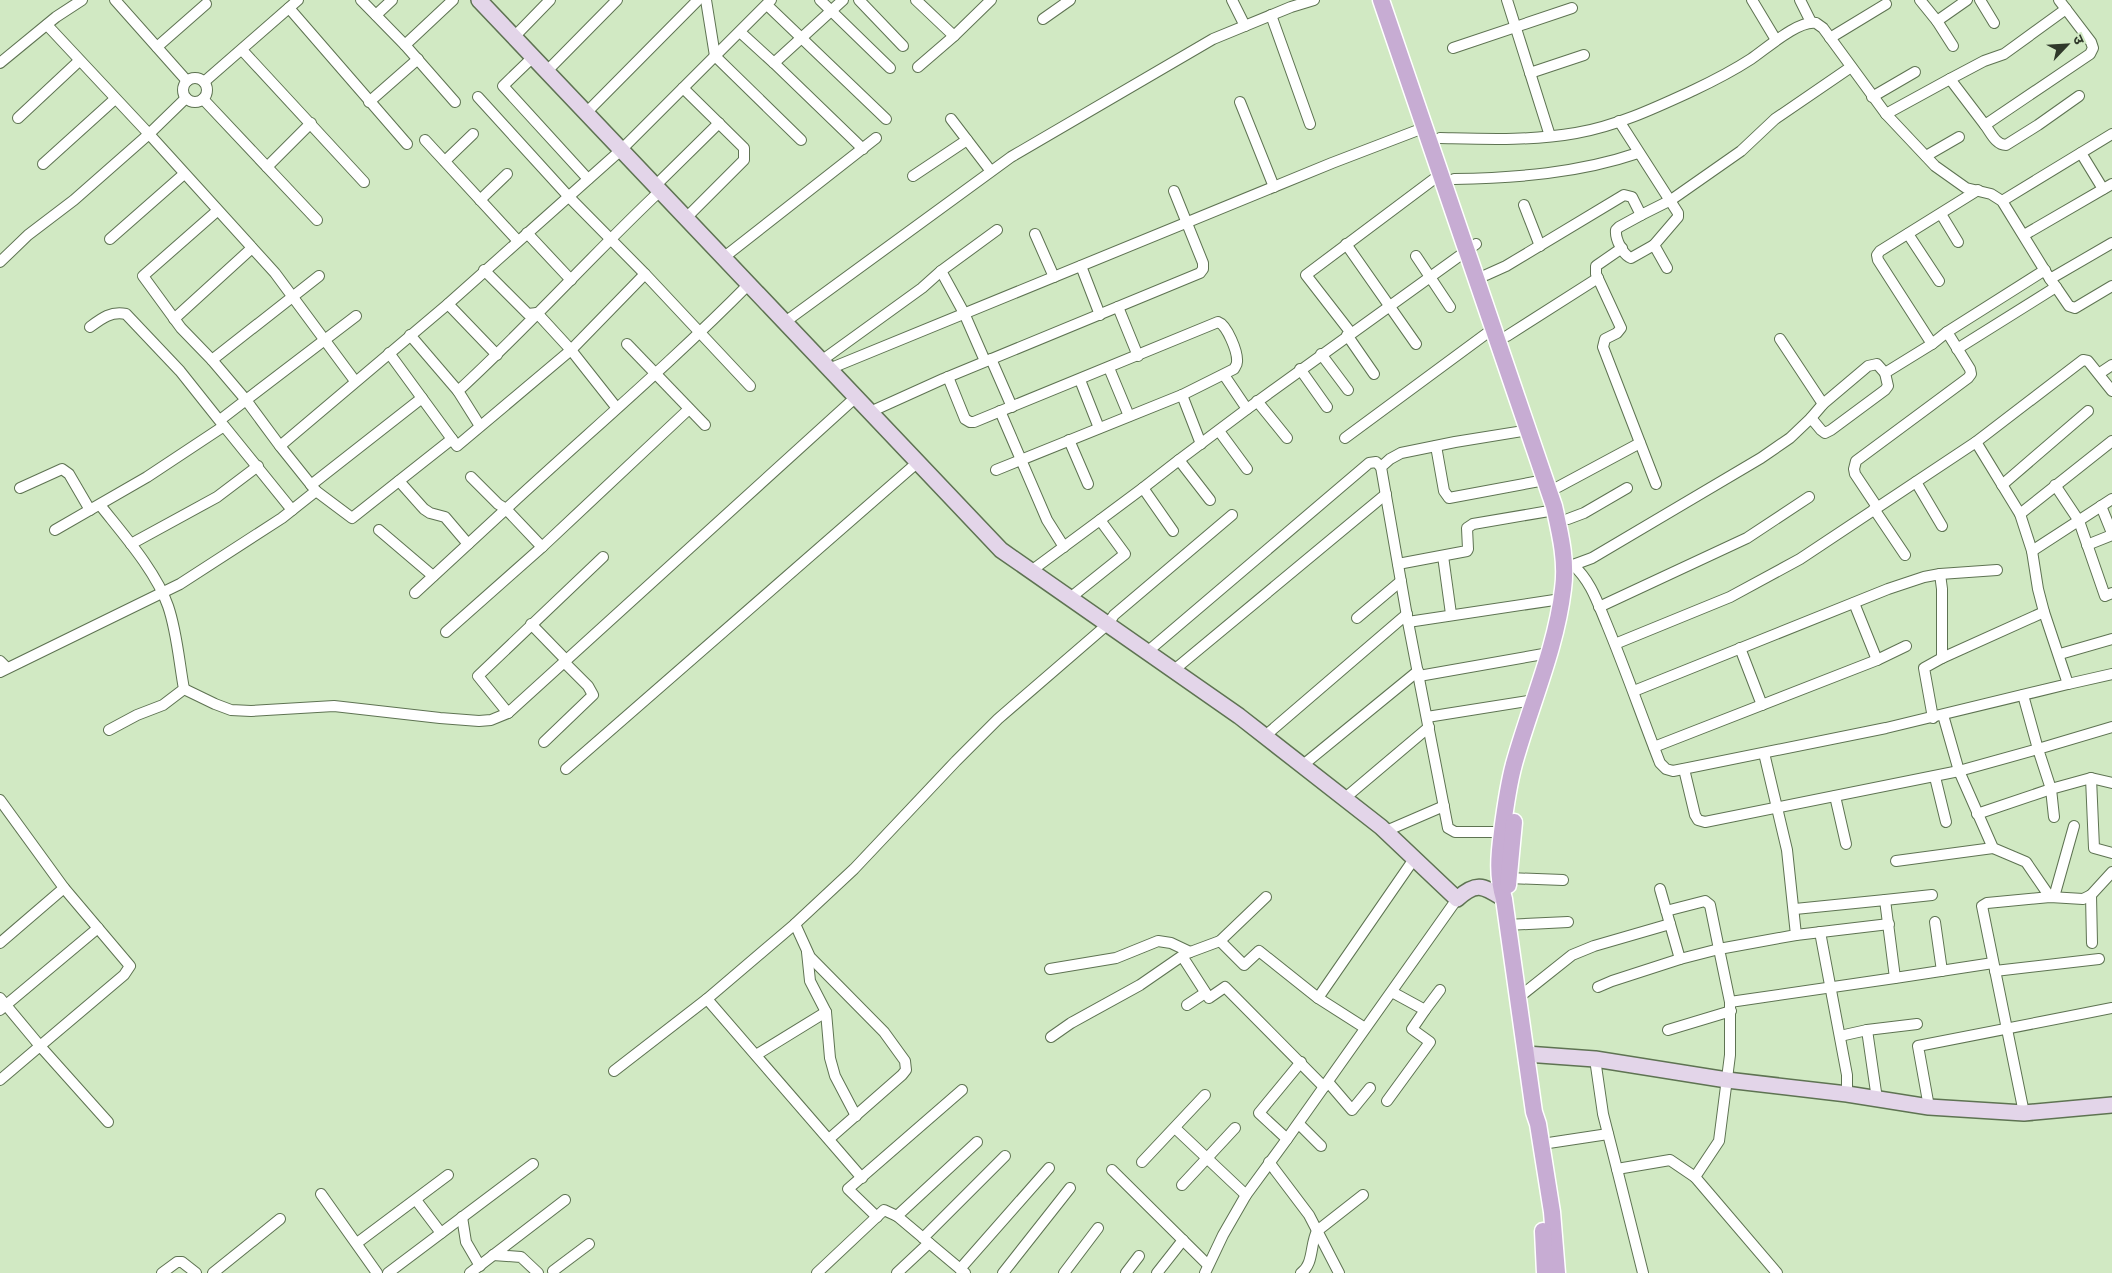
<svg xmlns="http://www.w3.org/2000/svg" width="2112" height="1273" font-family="Jost,'Noto Sans Devanagari',sans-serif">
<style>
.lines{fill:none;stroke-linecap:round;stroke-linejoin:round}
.street-casing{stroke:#5e7352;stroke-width:12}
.secondary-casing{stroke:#5e7352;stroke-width:18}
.primary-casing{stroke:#fff;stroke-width:19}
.street{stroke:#fff;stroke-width:10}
.secondary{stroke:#e3d5e9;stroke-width:15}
.primary{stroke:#c7acd3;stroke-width:16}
</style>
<rect width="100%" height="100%" fill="#d1e9c3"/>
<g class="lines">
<defs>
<g id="street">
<polyline points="115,0 187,81"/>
<polyline points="361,0 405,45 453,0"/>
<polyline points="706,0 715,56 801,140"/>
<polyline points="820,0 890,68"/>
<polyline points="843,0 774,63 863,149"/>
<polyline points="859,0 903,46"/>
<polyline points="916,0 954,36 991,0"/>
<polyline points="1232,0 1245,26"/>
<polyline points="1507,0 1550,136"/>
<polyline points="1752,0 1776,40"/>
<polyline points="1800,0 1811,22"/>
<polyline points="1920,0 1937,21 1967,0"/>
<polyline points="1980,0 1994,23"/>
<polyline points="767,5 886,119"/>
<polyline points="289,8 407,144"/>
<polyline points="376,15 392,0"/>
<polyline points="1271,15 1310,124"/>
<polyline points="1043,19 1070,0"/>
<polyline points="1937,21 1953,46"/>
<polyline points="47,25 149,134 186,98"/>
<polyline points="740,32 774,63"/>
<polyline points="514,37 550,0"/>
<polyline points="1830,38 1886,4"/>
<polyline points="405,45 455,102"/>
<polyline points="157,47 206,4"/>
<polyline points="1453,48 1572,8"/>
<polyline points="242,50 364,182"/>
<polyline points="533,57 503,86 588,179"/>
<polyline points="0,63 56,17 82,0"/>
<polyline points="918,67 954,36"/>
<polyline points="547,71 617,0"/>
<polyline points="1530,73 1584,55"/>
<circle cx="195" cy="90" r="12"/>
<polyline points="1950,79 1984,61 2004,54 2066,9"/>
<polyline points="204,82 298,0"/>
<polyline points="683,88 744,148 744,160 686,218"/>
<polyline points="478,97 569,197 645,274"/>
<polyline points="1872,97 1915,72"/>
<polyline points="203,99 317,220"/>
<polyline points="369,102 418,59"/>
<polyline points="1240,102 1274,187"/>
<polyline points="586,113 698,0"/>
<polyline points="1886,114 1950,79 1985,125 2090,54 2093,48 2091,42 2059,0"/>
<polyline points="18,118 79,61"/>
<polyline points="951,119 990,170"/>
<polyline points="1619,121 1678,213 1678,217 1654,245 1667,268"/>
<path d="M1985,125C1991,133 1996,145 2006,145L2038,125L2079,96"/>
<path d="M1440,138C1485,139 1531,141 1576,133C1617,126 1657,107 1694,90C1713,81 1734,70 1751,59C1766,49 1798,20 1816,23L1823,28L1886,114L1935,166L1966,188L1991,194L2002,201L2050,279L2112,243"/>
<polyline points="425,140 518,241"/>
<polyline points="2081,153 2103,189"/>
<polyline points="1926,156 1959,137"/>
<polyline points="445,161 473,134"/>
<polyline points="43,164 115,99"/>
<polyline points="267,167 311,123"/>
<polyline points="913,176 967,140"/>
<path d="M1454,179C1516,178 1579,173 1638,153"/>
<polyline points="655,186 719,123"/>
<polyline points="480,200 507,174"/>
<polyline points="2002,201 2112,134"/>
<polyline points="1524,205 1540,246"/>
<polyline points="1941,214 1958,242"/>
<path d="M1641,215L1619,227L1616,230C1615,239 1623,255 1631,258L1654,245"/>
<polyline points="527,233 571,280"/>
<polyline points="1035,234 1054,277"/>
<polyline points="1908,234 1939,281"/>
<polyline points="2024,235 2112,184"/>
<polyline points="110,239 184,174"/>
<polyline points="1346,244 1416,344"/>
<polyline points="1622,248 1596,266 1596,274 1621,328 1617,333 1605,339 1603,347 1656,484"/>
<polyline points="1416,256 1450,307"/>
<polyline points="723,258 876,138"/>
<polyline points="0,262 28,235 74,200 149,134 275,273 355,381"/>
<polyline points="1081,266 1100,315"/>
<polyline points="484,270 528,314 537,313"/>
<polyline points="941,271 964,313 985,361"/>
<polyline points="1486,275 1506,266 1624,195 1632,197 1641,215 1671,200 1741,151 1775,119 1851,67"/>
<polyline points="2056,287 2069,306 2075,308 2112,286"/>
<polyline points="448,304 497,355"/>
<polyline points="1118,307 1138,356"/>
<polyline points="537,313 571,350 616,407"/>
<polyline points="174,319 252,248"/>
<polyline points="785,322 1011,157 1213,39 1291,7 1314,0"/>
<path d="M90,327C102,318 111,311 126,314L180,371L223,425"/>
<polyline points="1351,333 1306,275 1442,173"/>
<polyline points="410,335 458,391"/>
<polyline points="1347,335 1374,374"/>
<polyline points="1507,336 1598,278"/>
<polyline points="1780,339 1823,404"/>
<polyline points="627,344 705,425"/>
<polyline points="1932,344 1878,260 1877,255 1880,251 1978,190"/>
<polyline points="1957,349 2056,287 2050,279"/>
<polyline points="389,353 457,446 571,350 645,274 750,386"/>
<polyline points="1321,354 1348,390"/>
<polyline points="991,359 1012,407"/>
<polyline points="212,360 181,328 143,276 217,211"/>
<polyline points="821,361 922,288 941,271 997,230"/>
<polyline points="1109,368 1129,416"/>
<polyline points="829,369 1332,163 1426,127"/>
<polyline points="1300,369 1327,407"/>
<polyline points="2100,373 2112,365"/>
<path d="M948,377L965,419L970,422H974L1218,322C1227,325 1238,352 1237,362C1237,365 1235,367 1234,369L1182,395L996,470"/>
<polyline points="1080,380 1099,428"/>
<polyline points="1182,395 1201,444"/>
<polyline points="1257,401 1287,438"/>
<polyline points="1247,409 1476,244"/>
<polyline points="1000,411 1047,520 1064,547"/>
<polyline points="870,412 943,379 1200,273 1203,269 1203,263 1174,191"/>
<polyline points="1811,418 1823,404 1868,366 1877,364 1885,373"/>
<polyline points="220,420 246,400 212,360 319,276"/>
<path d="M480,426L458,391C528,327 591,256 660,191"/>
<polyline points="1529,430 1455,442 1401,453 1390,459 1381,467 1408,622 1561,599"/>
<polyline points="1219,431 1247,469"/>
<polyline points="1345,438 1494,328"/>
<polyline points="1069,440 1088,484"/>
<polyline points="1976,442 2083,360 2088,361 2112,391"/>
<polyline points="280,446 246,400 356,316"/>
<polyline points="1436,446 1444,491 1449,498 1545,480"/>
<polyline points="1179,460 1247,409 1224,375"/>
<path d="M471,477L498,504L506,509C587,434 671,363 749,284"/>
<polyline points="399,481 424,509 430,513 445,517 468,544"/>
<polyline points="1916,482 1942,526"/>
<polyline points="311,485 422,398"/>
<polyline points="2002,485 2088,411"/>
<polyline points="2055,485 2079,521 2105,596 2112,593"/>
<polyline points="1558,487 1640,443"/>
<polyline points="20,488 62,469 69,474 90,510"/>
<polyline points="1143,488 1179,460 1210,500"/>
<polyline points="316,491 352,518 452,439"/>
<path d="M100,505C122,533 156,571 168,606C177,632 179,662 184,689L163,705L137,715L109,730"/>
<polyline points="2101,506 2112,533"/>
<polyline points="1877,507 1855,474 1854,469 1856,461 1968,378 1971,374 1970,369 1947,332 2045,270"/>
<polyline points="1874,509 1905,555"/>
<polyline points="2020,514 2112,441"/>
<polyline points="1568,519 1584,513 1627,488"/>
<polyline points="1100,520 1143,488 1173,531"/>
<polyline points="55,530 147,477 224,426 292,510"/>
<polyline points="379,530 433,576"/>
<polyline points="131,544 217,497 258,466"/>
<polyline points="2087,545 2112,535"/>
<polyline points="2032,551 2112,499"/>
<polyline points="1443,556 1451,614"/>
<polyline points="603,557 478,676 508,713 856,397"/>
<polyline points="1398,564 1467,551 1468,549 1467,528 1473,524 1555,510"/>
<path d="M1563,565H1573C1591,581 1598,604 1607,625C1626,671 1642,717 1660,763L1666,769L1673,771L1886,728L2068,684L2044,612L2038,589L2032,551L2020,514L1976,442L1800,559L1730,597L1615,644"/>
<polyline points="1573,565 1592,558 1761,458 1790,438 1811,418 1821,430 1825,433 1831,430 1885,390 1888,386 1885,373 1932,344 1947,332"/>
<polyline points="1031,571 1100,520 1125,554 1070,598"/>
<polyline points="1940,574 1997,570"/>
<polyline points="415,593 506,509 542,547"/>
<polyline points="1854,603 1877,660"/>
<polyline points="1599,607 1747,538 1809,497"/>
<polyline points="1357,618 1401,581"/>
<polyline points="1408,622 1448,828 1455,832 1502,832"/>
<polyline points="531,624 566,660"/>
<polyline points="446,632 542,547 689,409"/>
<polyline points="1740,648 1762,705"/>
<polyline points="1147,652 1369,463 1376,462 1381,467"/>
<polyline points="2060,654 2112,639"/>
<polyline points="1942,658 2044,612"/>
<polyline points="0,661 7,668"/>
<polyline points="1174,670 1386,494"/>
<polyline points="0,672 180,584 282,518 316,491 280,446 448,304 621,150 771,0"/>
<polyline points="1419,676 1549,653"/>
<polyline points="2068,684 2112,674"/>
<polyline points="184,689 215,704 231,710 251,711 334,706 440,718 479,721 491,720 508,713"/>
<polyline points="1634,691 1888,589 1924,577 1940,574 1942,589 1942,658 1924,668 1933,718"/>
<polyline points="1943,715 1959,771 1993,848 2026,862 2050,897"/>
<polyline points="1427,717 1534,700"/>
<polyline points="1265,736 1407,614"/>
<polyline points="544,742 593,695 588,686 564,662"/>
<polyline points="1654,747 1877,660 1906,646"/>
<polyline points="1764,753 1787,850 1796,935 1719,949 1730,1002 1730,1055 1719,1141 1695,1177 1777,1273"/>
<polyline points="1303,765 1418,671"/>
<polyline points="566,769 918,462"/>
<polyline points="1684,769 1695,815 1698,820 1705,822 1959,771 2038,749 2023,695"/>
<polyline points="1935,777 1946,822"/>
<polyline points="2091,778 2112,783"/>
<polyline points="1835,796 1846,844"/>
<polyline points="1345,798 1429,727"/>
<polyline points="0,800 64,888 130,966 124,975 40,1046 0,998"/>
<polyline points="1977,814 2051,789 2038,749 2112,727"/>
<polyline points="2054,817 2051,789 2091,778 2094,848 2112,853"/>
<polyline points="1386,831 1444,806"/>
<polyline points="1896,861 1993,848"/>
<polyline points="1509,878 1563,880"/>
<polyline points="1660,889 1680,959 1719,949 1710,905 1705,901 1666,911"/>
<polyline points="2091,895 2092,943"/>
<polyline points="2054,897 2074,826"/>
<polyline points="1885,900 1932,895"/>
<polyline points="1795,909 1885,900 1895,978 1993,963"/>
<polyline points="1935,922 1942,971"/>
<polyline points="795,924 810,957 884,1032 905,1061 906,1070 902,1075 829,1139"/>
<polyline points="1506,925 1568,922"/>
<polyline points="1820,932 1847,1075 1847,1094"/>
<polyline points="1796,935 1889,924"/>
<polyline points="1220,941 1244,965 1259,951 1318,998 1414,859"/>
<polyline points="0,943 64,888"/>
<polyline points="807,952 810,981 826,1012 830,1058 835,1076 856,1116"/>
<polyline points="1185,954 1220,941 1266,897"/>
<polyline points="1050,969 1116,958 1158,941 1171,943 1190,952"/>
<polyline points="1995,971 2099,959"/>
<polyline points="1598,987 1612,981 1680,959"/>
<polyline points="1318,998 1365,1028"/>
<polyline points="1518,998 1572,955 1594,946 1670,924"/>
<polyline points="1730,1002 1895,978"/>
<polyline points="1187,1005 1205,993"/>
<polyline points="0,1010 98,928"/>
<polyline points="1425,1010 1440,990"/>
<polyline points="1668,1030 1731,1011"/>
<polyline points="1867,1030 1917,1024"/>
<polyline points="1840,1036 1867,1030 1877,1099"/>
<polyline points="1051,1037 1071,1023 1140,985 1182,956 1209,998 1225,987 1324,1087"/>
<polyline points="756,1055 826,1012"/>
<polyline points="1595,1059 1603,1114 1617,1169 1670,1160 1695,1177"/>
<polyline points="614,1071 707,999"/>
<polyline points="0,1080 40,1046 108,1122"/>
<polyline points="1328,1082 1352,1110 1370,1088"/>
<polyline points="1387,1101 1430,1042 1412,1029 1425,1010 1392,992"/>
<polyline points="1929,1107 1918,1046 2112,1008"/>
<polyline points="2024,1113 1982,906 1987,903 2050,897 2083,899 2091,895 2112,872"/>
<polyline points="1299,1124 1321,1146"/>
<polyline points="1175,1128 1246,1195"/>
<polyline points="1287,1139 1259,1113 1301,1062"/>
<polyline points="1542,1144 1608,1134"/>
<polyline points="1142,1162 1205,1095"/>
<polyline points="1269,1162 1309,1215 1339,1273"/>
<polyline points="1617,1169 1643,1273"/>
<polyline points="1112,1170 1208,1265"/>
<polyline points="862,1178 707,999 795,924 854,869 956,761 998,719 1108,624 1114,615 1232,515"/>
<polyline points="1182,1185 1235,1128"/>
<polyline points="321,1194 377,1273"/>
<polyline points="416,1200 441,1233"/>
<polyline points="462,1217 466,1242 480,1266"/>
<polyline points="877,1217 848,1189 962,1090"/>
<polyline points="923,1238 1005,1156"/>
<polyline points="357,1243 448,1175"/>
<polyline points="493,1255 521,1257 538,1273"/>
<polyline points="960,1269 1049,1168"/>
<polyline points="553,1271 589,1244"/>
<polyline points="162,1273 177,1262 182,1262 196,1273"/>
<polyline points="213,1273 280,1219"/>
<polyline points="388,1273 533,1164"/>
<polyline points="470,1273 565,1200"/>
<polyline points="817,1273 884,1210 897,1216"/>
<polyline points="897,1273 929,1243"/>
<polyline points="965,1273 897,1216 977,1142"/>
<polyline points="1003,1273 1070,1188"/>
<polyline points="1064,1273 1098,1228"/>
<polyline points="1126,1273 1139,1256"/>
<polyline points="1157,1273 1183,1240"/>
<polyline points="1205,1273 1223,1235 1246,1195 1287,1139 1457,899"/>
<path d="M1301,1273C1314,1264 1310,1244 1317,1231L1363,1195"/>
</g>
<g id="secondary">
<path d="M479,0L1001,550L1239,716L1381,827L1457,899C1477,881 1483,886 1504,899"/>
<polyline points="1526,1054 1595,1059 1727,1080 1847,1094 1929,1107 2024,1113 2112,1105"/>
</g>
<g id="primary">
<path d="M1381,0L1554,506C1560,533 1567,561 1563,589C1556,649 1530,706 1514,764C1508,786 1505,809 1502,832C1499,855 1497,876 1504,899L1534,1112L1538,1124L1552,1212L1557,1273"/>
<polyline points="1508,885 1514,822"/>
<polyline points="1543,1231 1545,1273"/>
</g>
</defs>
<use href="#street" class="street-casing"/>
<use href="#secondary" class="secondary-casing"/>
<use href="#primary" class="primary-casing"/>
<use href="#street" class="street"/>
<use href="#secondary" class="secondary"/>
<use href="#primary" class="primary"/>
</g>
<g transform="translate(2067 45) rotate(65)" stroke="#d1e9c3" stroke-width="4" paint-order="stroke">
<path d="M0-4L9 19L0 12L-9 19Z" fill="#2f392a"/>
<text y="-8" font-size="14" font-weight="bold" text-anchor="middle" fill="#2f392a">उ</text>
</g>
</svg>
